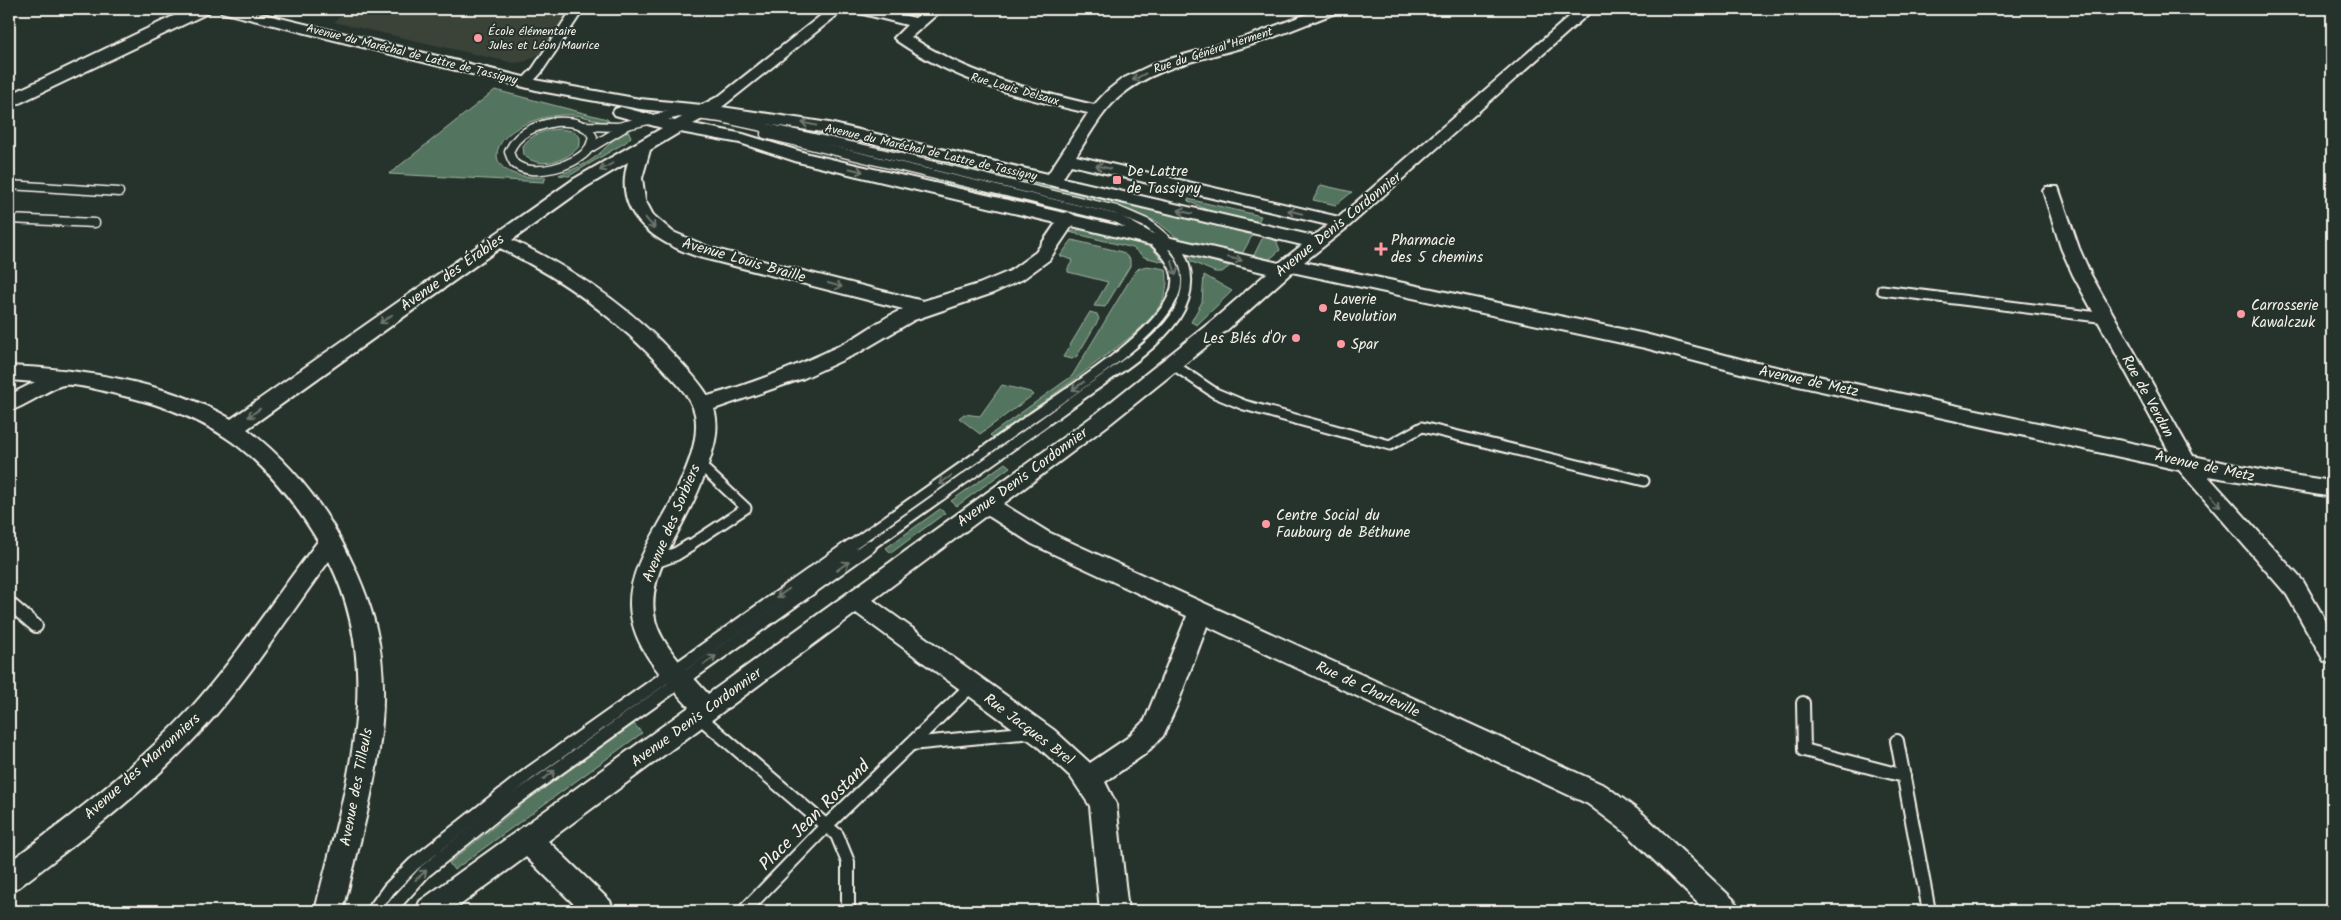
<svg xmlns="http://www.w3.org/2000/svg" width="2341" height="920" font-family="Kalam,sans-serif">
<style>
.built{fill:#3a4338}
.green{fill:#52745e;stroke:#a3b2a3}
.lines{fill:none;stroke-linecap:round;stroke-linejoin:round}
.service-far2-casing{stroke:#f4f1e8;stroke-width:11}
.service-far1-casing{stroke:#f4f1e8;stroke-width:13}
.service-casing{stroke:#f4f1e8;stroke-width:16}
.pedestrian-casing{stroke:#f4f1e8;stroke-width:4}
.minor-casing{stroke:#f4f1e8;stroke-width:4}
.tertiary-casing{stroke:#f4f1e8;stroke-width:4}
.service-far2{stroke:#26332d;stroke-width:8}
.service-far1{stroke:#26332d;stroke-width:9}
.service{stroke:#26332d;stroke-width:12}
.pedestrian{fill:#26332d;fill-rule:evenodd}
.minor{fill:#26332d;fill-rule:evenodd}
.tertiary{fill:#26332d;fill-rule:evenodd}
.oneway{stroke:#6e766e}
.poi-dot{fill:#ff9aa2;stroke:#26332d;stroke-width:2}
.labels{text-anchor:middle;stroke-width:4;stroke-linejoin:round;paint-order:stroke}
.far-poi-label{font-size:12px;fill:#f4f1e8;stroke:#26332d;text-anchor:start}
.far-street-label{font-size:12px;fill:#f4f1e8;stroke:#26332d}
.poi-label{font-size:15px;fill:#f4f1e8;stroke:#26332d;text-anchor:start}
.street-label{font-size:15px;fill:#f4f1e8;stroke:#26332d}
.near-street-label{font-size:18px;fill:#f4f1e8;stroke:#26332d}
</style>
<rect width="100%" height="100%" fill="#26332d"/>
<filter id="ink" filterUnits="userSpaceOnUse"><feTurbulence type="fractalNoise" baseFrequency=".02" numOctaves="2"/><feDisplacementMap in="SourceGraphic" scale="10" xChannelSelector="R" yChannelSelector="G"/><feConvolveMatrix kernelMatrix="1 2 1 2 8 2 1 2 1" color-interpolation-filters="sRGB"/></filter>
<g filter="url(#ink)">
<polygon class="built" points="348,9 570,9 540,54 526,61 514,63 334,22"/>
<g class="green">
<path d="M495,90L607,119L611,123C601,123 594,119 585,117C570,113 554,115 539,119C483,135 481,181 546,177L544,182L389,174Z"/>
<path d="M559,129L573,131L580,137V145C569,161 538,170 524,155L523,146C531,134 545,130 559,129Z"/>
<path d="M628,130L631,137L626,142L569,176L559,175C571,170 583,166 594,158C607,148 613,137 628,130Z"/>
<polygon points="952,161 1254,232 1241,256 1181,241 1159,223 1130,210 948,166"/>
<polygon points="938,179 1088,215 1118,225 988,194 933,185"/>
<polygon points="1321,185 1352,192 1336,205 1313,200"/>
<polygon points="1188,199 1261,216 1258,222 1209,211 1188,201"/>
<polygon points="1083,229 1150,246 1164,262 1144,257 1133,248 1069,232"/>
<polygon points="1264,235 1276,240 1280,250 1270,259 1252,259"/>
<polygon points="1072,240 1122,252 1130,259 1130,266 1105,307 1094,306 1108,282 1068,272 1068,268 1073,260 1060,256"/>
<polygon points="1188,255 1230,266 1222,272 1215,272 1192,262"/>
<path d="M1147,266L1166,269C1168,280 1167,291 1162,302C1149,325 1125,341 1104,357C1068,385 1031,411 993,438L990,435L1072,376L1134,273L1139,268Z"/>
<polygon points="1204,275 1232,291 1197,325 1191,322 1202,302"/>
<polygon points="1090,312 1097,314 1099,319 1077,356 1072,359 1063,357"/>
<polygon points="1002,385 1030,392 1033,395 980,434 959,418 964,414 980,416"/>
<polygon points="1005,463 1010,467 957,506 951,501"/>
<polygon points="940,509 945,513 891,553 886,548"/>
<polygon points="634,724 642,733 454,870 449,863 525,802"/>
</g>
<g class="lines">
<defs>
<g id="service-far2">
<path d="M555,122C570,121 586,122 593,137C592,140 591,145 589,148C578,166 530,179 514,163C512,160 510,155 509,152C517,132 535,126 555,122Z"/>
<polyline points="584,126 618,127 679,113 721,118 868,150 1116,210 1148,224 1173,245"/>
<polyline points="765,134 1118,219 1152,238 1158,245"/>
<polyline points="590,148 623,128"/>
<polyline points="9,185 119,192"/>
<polyline points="9,219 95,223"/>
</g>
<g id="service-far1">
<polyline points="1882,290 2106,318"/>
<polyline points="1172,364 1215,393 1244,405 1390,445 1422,427 1644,481"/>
<polyline points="687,547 746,508 698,463"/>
<path d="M849,547C910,504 970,462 1030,419C1069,392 1154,339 1173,297C1183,275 1172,258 1157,244"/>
<path d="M868,547C937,498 1007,449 1076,399C1107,376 1153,349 1175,317C1191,293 1191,265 1172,244"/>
</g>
<g id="service">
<polyline points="654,562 676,554 689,546"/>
<polyline points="9,603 36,626"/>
<polyline points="1803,703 1804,750 1904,776"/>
<polyline points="697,715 837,835 848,862 848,911"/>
<polyline points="1897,741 1929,911"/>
<polyline points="911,744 1032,732"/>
<polyline points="373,911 389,889 414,864 530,773 851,546"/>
<polyline points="389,911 425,871 507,805 870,546"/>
<polyline points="744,911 828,824 971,686"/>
</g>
<polygon id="pedestrian" points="572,9 584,9 541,73 530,85 522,85 520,82 533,68"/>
<path id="minor" d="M219,9H243L540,81L640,99L702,105L719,96L829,9H845L722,107L829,123L1048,174L1088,113C1020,98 955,81 897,41L894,38L907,25L855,12L853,9H877L915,18L927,9H943L911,37C967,74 1030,90 1094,105L1107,91L1122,79L1156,63L1246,37L1320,9H1340L1338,12C1311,22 1284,34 1256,43C1210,59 1156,64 1118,98C1101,113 1089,136 1076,156L1339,217L1578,9H1594L1348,227L1304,262L1645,334L1748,361L2169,451L2073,275L2061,248L2043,191L2046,187H2058L2079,248L2091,275L2193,456L2265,471L2332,481V497L2208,476L2303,581L2332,632V664L2324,661L2287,595L2179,470L1748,375L1645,348L1292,272L1227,330L1111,423L1003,504L1048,532L1606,786L1643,814L1735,901L1739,911H1706L1625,832L1588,804L1207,626L1178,703L1163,736L1145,754L1105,782L1116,804L1128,911H1100L1090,806L1070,776L1036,745L856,613L548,841L610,901L614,911H581L526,857L452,911H416L420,901L689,707C663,678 631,646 630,605C629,564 661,526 677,490C687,468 700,439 695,414C691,397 677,383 665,371C618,319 563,279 500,248L247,429C287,460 320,499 343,544C357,571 369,599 376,628C398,723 364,820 343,911H315C343,794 387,677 329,561C288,616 252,675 206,726C151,787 84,838 19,887L9,891V862C72,816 136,767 189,710C237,657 275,597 318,541C267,457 217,417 120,395C108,392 75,383 64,385C51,387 25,407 9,411V395L35,382L9,380V366C80,369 169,382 231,419L574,179L662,128L615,115L613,112L615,109L621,107L675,121L688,114L640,109L540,91L221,12ZM708,116L829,133L1302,245L1279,263L1076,216L1068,212L1064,213L809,154L743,134L693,124ZM680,132L740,143L798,162L1056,223L1036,252L1010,271L979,284L923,301L711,248L673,232L653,215L645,200L642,178L650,150ZM628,162C612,215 656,243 699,257L903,309C882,318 864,333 843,344C800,365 754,383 708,396C699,381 686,368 674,355C628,305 573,269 512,240L586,187ZM1071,165L1328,225L1314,236L1063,178ZM1072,226L1267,273L1213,320L1097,413L708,694C692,676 674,658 662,637C639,596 667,554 685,518C694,501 702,484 708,465C714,448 720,428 714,409L804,378L858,353L914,320L993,293L1023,279L1049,260ZM987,515L1032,544L1187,616L1145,720L1127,738L1090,763L1054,730L873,600Z"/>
<polygon id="tertiary" points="188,9 211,9 208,13 9,108 9,95"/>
</defs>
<use href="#service-far2" class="service-far2-casing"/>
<use href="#service-far1" class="service-far1-casing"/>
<use href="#service" class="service-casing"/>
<use href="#pedestrian" class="pedestrian-casing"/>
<use href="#minor" class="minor-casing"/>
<use href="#tertiary" class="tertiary-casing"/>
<use href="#service-far2" class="service-far2"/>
<use href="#service-far1" class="service-far1"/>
<use href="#service" class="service"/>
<use href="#pedestrian" class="pedestrian"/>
<use href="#minor" class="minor"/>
<use href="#tertiary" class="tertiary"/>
</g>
<defs><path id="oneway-shaft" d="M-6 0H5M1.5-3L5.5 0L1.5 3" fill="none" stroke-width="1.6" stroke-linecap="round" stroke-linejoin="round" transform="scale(1.25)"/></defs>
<g class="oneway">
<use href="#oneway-shaft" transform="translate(1139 77) rotate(152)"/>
<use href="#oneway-shaft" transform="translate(809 124) rotate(-169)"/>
<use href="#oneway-shaft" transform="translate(606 167) rotate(150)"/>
<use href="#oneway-shaft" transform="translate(1103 167) rotate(-167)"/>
<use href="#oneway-shaft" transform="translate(856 170) rotate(13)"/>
<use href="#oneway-shaft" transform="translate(1185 212) rotate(-167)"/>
<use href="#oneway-shaft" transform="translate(1295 212) rotate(-167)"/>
<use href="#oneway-shaft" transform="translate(650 223) rotate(49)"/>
<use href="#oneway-shaft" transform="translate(1235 259) rotate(14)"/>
<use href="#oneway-shaft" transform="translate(1174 268) rotate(72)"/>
<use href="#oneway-shaft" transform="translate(835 285) rotate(15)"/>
<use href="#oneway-shaft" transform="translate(386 319) rotate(145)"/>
<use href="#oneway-shaft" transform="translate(1078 386) rotate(144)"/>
<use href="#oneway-shaft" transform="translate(254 413) rotate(144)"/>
<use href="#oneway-shaft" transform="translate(945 480) rotate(145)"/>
<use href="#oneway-shaft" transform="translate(2216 501) rotate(48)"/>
<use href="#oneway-shaft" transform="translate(843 566) rotate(-35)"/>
<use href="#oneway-shaft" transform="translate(783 593) rotate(145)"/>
<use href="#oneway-shaft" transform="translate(710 660) rotate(-36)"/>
<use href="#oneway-shaft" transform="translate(549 775) rotate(-37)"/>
<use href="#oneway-shaft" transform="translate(421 875) rotate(-41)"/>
</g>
</g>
<g class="poi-dot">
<circle cx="478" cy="38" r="5"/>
<rect x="1112" y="175" width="10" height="10" rx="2.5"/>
<path d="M1378.5 241.5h5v5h5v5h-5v5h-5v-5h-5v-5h5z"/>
<circle cx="1323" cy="308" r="5"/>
<circle cx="2241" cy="314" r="5"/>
<circle cx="1296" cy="338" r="5"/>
<circle cx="1341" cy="344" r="5"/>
<circle cx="1266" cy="524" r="5"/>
</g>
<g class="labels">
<g class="far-poi-label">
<text x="488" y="35">École élémentaire<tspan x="488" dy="14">Jules et Léon Maurice</tspan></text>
</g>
<g class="far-street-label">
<text transform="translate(1213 50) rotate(-18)" y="4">Rue du Général Herment</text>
<text transform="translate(412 54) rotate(14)" y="4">Avenue du Maréchal de Lattre de Tassigny</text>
<text transform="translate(1015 89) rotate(16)" y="4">Rue Louis Delsaux</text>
<text transform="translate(931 152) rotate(13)" y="4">Avenue du Maréchal de Lattre de Tassigny</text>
</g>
<g class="poi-label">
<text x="1127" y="176">De Lattre<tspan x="1127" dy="17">de Tassigny</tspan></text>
<text x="1391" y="245">Pharmacie<tspan x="1391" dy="17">des 5 chemins</tspan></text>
<text x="1333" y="304">Laverie<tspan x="1333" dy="17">Revolution</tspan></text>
<text x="2251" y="310">Carrosserie<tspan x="2251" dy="17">Kawalczuk</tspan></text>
<text x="1286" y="343" text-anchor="end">Les Blés d'Or</text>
<text x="1351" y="349">Spar</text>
<text x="1276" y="520">Centre Social du<tspan x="1276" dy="17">Faubourg de Béthune</tspan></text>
</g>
<g class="street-label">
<text transform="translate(1338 224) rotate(-39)" y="5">Avenue Denis Cordonnier</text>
<text transform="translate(744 260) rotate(16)" y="5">Avenue Louis Braille</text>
<text transform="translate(452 272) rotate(-35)" y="5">Avenue des Érables</text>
<text transform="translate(1809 381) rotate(12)" y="5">Avenue de Metz</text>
<text transform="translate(2148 396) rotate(61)" y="5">Rue de Verdun</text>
<text transform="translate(2205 466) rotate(12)" y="5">Avenue de Metz</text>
<text transform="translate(1022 477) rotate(-36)" y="5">Avenue Denis Cordonnier</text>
<text transform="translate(671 523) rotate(-67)" y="5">Avenue des Sorbiers</text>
<text transform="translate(1368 689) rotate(25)" y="5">Rue de Charleville</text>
<text transform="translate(696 717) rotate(-36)" y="5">Avenue Denis Cordonnier</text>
<text transform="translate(1029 729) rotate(37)" y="5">Rue Jacques Brel</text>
<text transform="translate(142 766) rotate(-42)" y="5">Avenue des Marronniers</text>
<text transform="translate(356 787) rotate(-79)" y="5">Avenue des Tilleuls</text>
</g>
<g class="near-street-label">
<text transform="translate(814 815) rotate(-45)" y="6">Place Jean Rostand</text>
</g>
</g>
<rect width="2341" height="920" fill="none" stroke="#26332d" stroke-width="30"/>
<rect x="15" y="15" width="2311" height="890" fill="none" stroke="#f4f1e8" stroke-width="2" filter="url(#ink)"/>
</svg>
